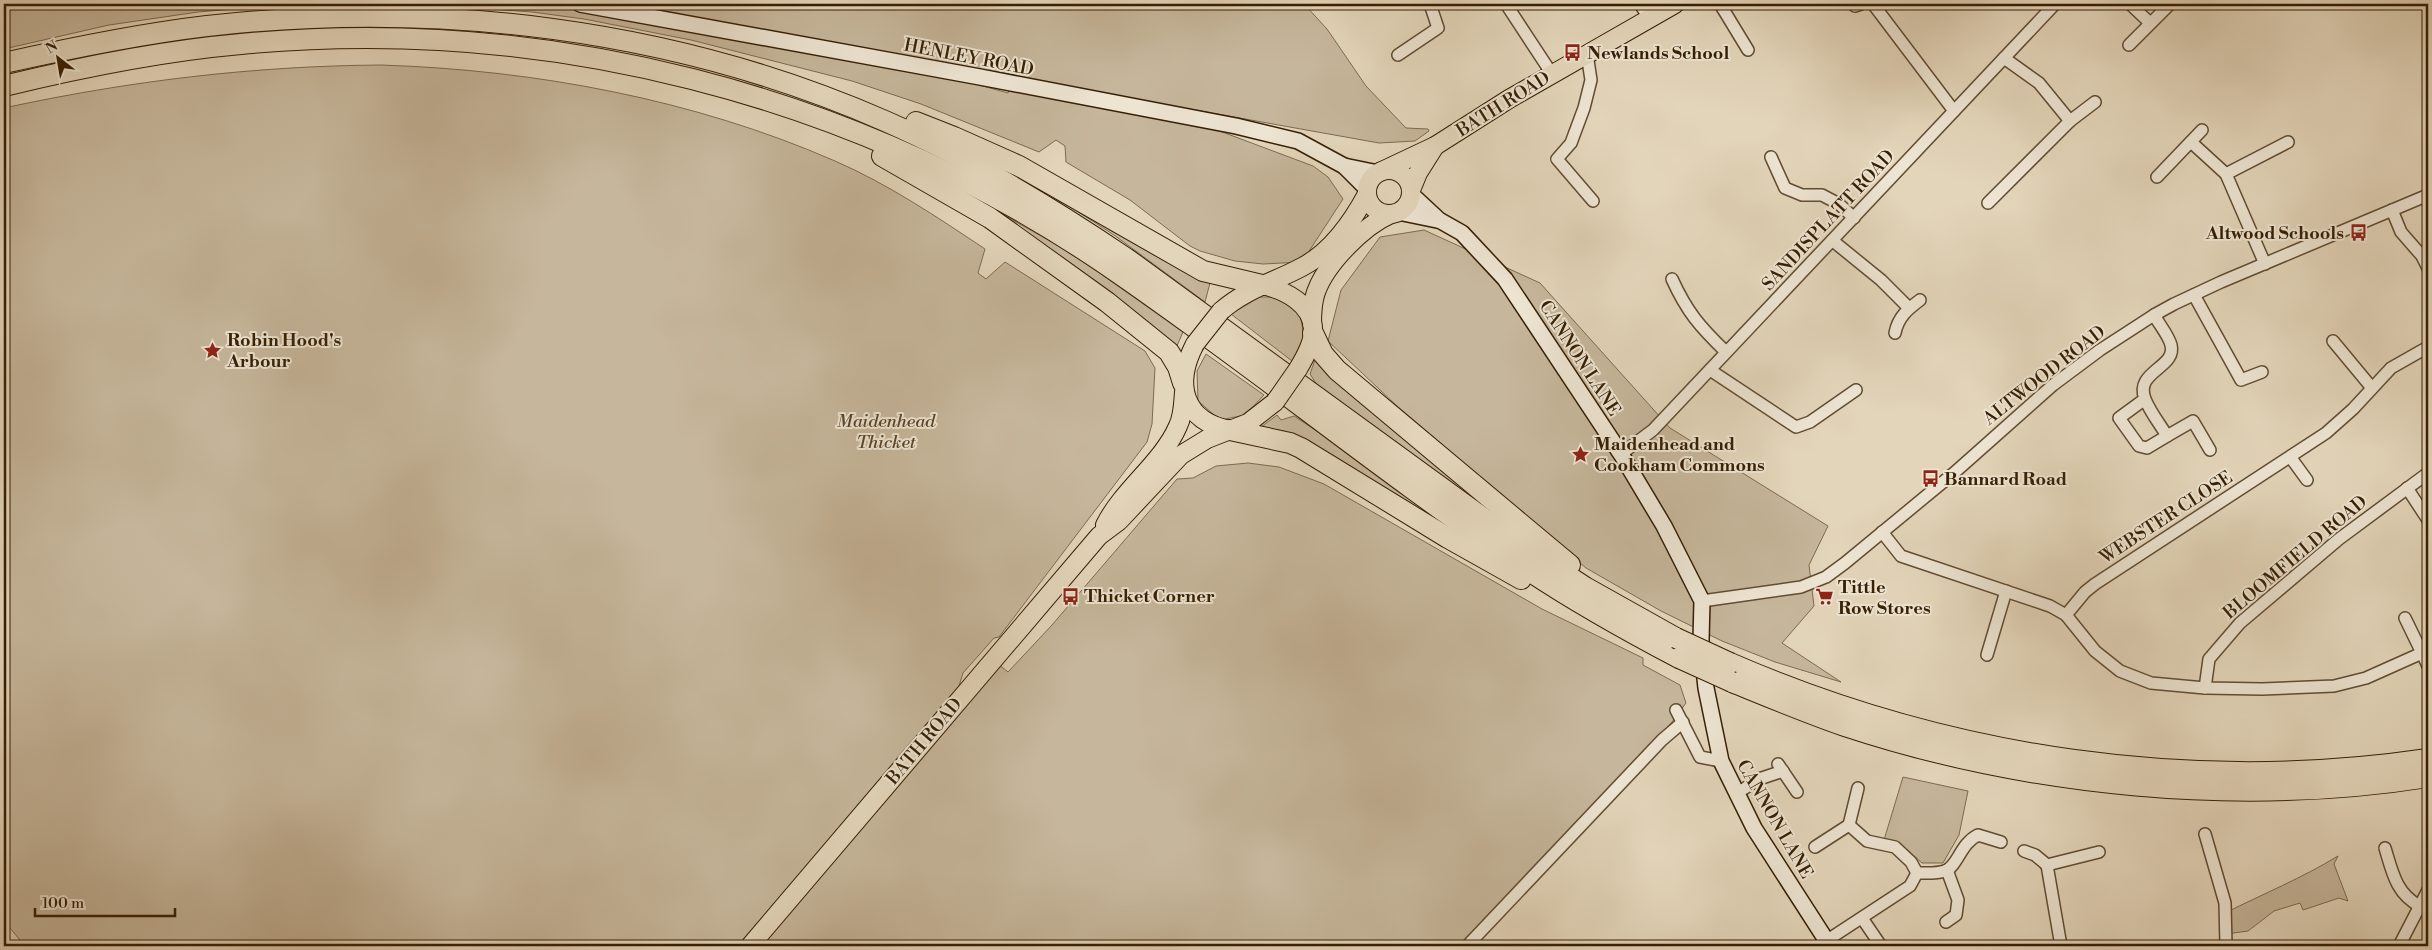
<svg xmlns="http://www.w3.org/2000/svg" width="2432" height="950" font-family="'Libre Bodoni',serif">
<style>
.green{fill:#c6b69b;stroke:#7e6a4f}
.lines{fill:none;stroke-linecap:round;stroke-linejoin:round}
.street-casing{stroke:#614c31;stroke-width:14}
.secondary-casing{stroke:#361f03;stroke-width:18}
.primary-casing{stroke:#361f03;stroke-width:20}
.highway-casing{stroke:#361f03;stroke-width:22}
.street{stroke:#ede4d2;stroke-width:11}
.secondary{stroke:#ede4d2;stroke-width:15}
.primary{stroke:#e3d5ba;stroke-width:18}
.highway{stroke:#e3d5ba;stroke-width:20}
.primary-bridge-casing{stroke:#361f03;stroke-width:20;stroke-linecap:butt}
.highway-bridge-casing{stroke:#361f03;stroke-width:22;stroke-linecap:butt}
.primary-bridge{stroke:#e3d5ba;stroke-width:18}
.highway-bridge{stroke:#e3d5ba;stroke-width:20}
.labels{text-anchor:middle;stroke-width:4;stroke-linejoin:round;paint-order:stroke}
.poi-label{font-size:18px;font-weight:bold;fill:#361f03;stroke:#ede4d2;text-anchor:start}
.street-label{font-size:18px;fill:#361f03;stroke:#ede4d2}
.park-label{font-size:18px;font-style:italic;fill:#5a4529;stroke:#ede4d2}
</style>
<rect width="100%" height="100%" fill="#e3d5ba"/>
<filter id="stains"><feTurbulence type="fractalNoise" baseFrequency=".004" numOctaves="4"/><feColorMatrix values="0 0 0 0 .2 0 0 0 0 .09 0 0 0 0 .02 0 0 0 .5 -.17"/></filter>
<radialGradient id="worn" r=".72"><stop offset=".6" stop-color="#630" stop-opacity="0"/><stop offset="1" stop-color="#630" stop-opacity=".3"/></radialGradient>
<g class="green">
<polygon points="4,4 295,4 198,12 109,25 4,49"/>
<polygon points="419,4 542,4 954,78 1008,93 1010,88 1217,130 1313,166 1328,177 1343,199 1302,262 1263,264 1235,261 1200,251 1190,246 1130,200 1066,162 1065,146 1056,140 1039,152 921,104 852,81 691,40 584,19 532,12"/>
<polygon points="626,4 1304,4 1327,29 1366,86 1406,128 1428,129 1429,131 1415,141 1379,143 927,62"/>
<path d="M381,65C535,70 693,99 835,161C888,184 937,217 985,249L978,273L986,279L1005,262L1145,351L1155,368L1152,424L1147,442L999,637L994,638L963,673L959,686L738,946H25L4,921V108C129,81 253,66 381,65Z"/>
<polygon points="992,162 1211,279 1205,302 1114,235 1072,208"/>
<polygon points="944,181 1071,253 1183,332 1176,348"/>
<polygon points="1424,230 1540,283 1670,428 1828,526 1809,565 1814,606 1782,643 1841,682 1775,662 1722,641 1661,611 1586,568 1396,405 1328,341 1341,290 1380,237"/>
<polygon points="1260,297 1279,297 1300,313 1304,337 1301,354 1292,361 1231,314"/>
<polygon points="1206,354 1264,395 1245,415 1220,420 1198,401 1197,371"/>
<polygon points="1316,357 1483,502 1481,504 1317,385 1310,374"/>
<polygon points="1277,415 1281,420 1294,416 1320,433 1455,531 1324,451 1284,431 1261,427"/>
<polygon points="1248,463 1279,467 1324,484 1542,609 1643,658 1643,665 1680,685 1686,703 1672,722 1462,946 761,946 998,664 1008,672 1052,625 1177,479 1193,478 1216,466"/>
<polygon points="1903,777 1968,791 1959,835 1943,863 1922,863 1904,847 1884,840"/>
<path d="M2338,856L2334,864L2348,901L2339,898L2303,910L2300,903L2274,911L2248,931L2226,934L2225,913C2263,894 2302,878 2338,856Z"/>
</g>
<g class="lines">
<defs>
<g id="street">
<polyline points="1506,4 1552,74"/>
<polyline points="1640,4 1649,18"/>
<polyline points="1720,4 1748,50"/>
<polyline points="1873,4 1954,111"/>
<polyline points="2130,4 2149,22"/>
<polyline points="1855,6 1861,4"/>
<polyline points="2129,45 2170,4"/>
<polyline points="1587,54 1591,80 1584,108 1571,143 1557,159 1593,201"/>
<polyline points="1398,55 1438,28 1430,4"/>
<polyline points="2004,58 2039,83 2070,121"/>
<polyline points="2191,142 2226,174 2265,264"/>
<polyline points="1771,157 1785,188 1802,195 1822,195 1839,204 1854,218"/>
<polyline points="2226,174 2288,142"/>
<polyline points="2157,177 2202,130"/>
<polyline points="1988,203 2070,121 2095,102"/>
<polyline points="2392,210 2401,232 2422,256 2428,268"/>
<polyline points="1833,241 1881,280 1909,308"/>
<path d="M1672,279C1687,312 1700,327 1726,352"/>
<polyline points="2194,295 2241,380 2262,372"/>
<path d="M1895,333C1898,317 1908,309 1920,300"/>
<polyline points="2333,341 2372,388"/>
<polyline points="1710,370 1796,427 1810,422 1856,390"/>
<path d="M2145,399L2119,418L2139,446L2147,448L2167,436C2160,424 2150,412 2145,399C2134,371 2177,368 2171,345C2169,336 2159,324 2154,315"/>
<polyline points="2167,436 2193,421 2210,450"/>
<polyline points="1621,454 1653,430 2055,4"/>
<polyline points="2291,458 2307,480"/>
<polyline points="2407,488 2428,520"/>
<polyline points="1882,532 1901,556 2050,606 2066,615 2095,651 2120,671 2151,683 2205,688 2262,689 2334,686 2366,678 2422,653 2405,618"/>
<polyline points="1702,601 1801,587 1826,577 1845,563 1954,473 2053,385 2100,350 2154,315 2174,304 2221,282 2428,195"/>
<polyline points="2066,615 2085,592 2095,584 2326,433 2353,409 2391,368 2428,347"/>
<polyline points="2422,653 2428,666"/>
<polyline points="1987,655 2006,591"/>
<polyline points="2205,688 2209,659 2240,623 2339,539 2428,473"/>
<polyline points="1676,710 1700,757 1721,761"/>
<polyline points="1778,764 1797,792"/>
<polyline points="1736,794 1759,779 1783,771"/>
<polyline points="2205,834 2225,903 2226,946"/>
<polyline points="1815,847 1849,825 1858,788"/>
<path d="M2385,848C2392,871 2396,894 2420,906"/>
<polyline points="2024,851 2035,855 2047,865 2099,852"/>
<polyline points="2047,865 2061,946"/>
<path d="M1917,873C1926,873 1936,874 1945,871C1958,866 1960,844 1978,835L2001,842"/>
<polyline points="1862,918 1881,946"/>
<polyline points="1946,922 1956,915 1958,900 1947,870"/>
<polyline points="1826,941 1910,886 1917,873 1911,862 1895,847 1867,841 1849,825"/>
<polyline points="1467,946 1662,740 1683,722"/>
<polyline points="2399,946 2428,890"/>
</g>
<g id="secondary">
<polyline points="580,4 980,77 1236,126 1298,141 1344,166 1367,189"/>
<polyline points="1344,166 1378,173"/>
<polyline points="1411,194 1439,220 1462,233 1505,279 1621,454 1664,526 1702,601 1701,640 1706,688 1721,761 1754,828 1830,946"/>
<polyline points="1398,212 1437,220"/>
</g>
<g id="primary">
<circle cx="1389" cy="192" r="22"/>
<polyline points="1382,171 1435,146 1509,99 1675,4"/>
<polyline points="1411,190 1418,173 1435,146"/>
<path d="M1262,285C1284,290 1315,304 1313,333C1312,345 1304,359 1298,369"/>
<path d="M1221,311C1246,289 1274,282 1302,267C1331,252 1352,222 1367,194"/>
<path d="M1312,324C1312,313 1312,303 1316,292C1326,264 1363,226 1391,214"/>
<path d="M1195,344C1174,384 1183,421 1230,430"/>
<path d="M1105,525C1123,489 1162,463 1178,426C1183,416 1183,404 1184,392"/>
<polyline points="750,946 1099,536 1119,521 1181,455 1207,439 1248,423 1275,402"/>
</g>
<g id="highway">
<path d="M4,63C71,48 139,34 207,26C436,0 673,28 885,121C970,158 1049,206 1126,258L1512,539L1585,587L1676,638"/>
<path d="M4,86C82,67 161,51 241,44C544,15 853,93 1105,264C1246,360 1378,469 1519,564C1570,599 1624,629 1679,658"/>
<polyline points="916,122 954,137 1019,166 1203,271 1262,285"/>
<polyline points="882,156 990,218 1107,302 1169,352 1178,367 1183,383"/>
<polyline points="1313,333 1323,354 1337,370 1570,565"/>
<polyline points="1230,430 1290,443 1301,448 1448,538 1521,579"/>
<path d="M1730,663C1949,758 2191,794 2428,759"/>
<path d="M1732,682C1769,697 1807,713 1845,726C2027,786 2238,807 2428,777"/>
</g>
</defs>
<use href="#street" class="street-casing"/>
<use href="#secondary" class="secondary-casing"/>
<use href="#primary" class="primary-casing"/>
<use href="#highway" class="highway-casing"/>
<use href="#street" class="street"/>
<use href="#secondary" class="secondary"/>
<use href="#primary" class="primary"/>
<use href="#highway" class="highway"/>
<defs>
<g id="primary-bridge">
<polyline points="1195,344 1221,311"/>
<polyline points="1275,402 1298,369"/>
</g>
<g id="highway-bridge">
<polyline points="1676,638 1730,663"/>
<polyline points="1679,658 1732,682"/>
</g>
</defs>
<use href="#primary-bridge" class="primary-bridge-casing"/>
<use href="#highway-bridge" class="highway-bridge-casing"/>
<use href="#primary-bridge" class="primary-bridge"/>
<use href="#highway-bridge" class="highway-bridge"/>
</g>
<defs>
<symbol id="bus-bare" viewBox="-9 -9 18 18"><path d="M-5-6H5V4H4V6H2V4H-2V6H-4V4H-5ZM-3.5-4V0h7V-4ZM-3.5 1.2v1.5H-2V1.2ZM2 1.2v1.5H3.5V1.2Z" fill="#8f2418" stroke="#ede4d2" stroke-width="2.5" paint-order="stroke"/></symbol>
<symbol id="sight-bare" viewBox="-9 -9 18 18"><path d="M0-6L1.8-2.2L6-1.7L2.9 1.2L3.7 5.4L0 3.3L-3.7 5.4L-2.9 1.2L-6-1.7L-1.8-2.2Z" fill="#8f2418" stroke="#ede4d2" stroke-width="2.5" paint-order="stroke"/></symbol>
<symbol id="supermarket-bare" viewBox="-9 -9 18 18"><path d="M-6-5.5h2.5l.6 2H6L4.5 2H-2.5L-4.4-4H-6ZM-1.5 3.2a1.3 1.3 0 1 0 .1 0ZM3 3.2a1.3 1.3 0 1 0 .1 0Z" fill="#8f2418" stroke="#ede4d2" stroke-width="2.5" paint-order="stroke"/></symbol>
</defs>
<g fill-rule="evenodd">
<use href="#bus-bare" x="1560" y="40" width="25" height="25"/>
<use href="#bus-bare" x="2346" y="220" width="25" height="25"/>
<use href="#sight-bare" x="200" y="338" width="25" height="25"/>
<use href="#sight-bare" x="1568" y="442" width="25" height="25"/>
<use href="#bus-bare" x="1918" y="466" width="25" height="25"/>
<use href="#bus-bare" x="1058" y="584" width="25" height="25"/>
<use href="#supermarket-bare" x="1812" y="584" width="25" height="25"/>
</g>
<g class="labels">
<g class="poi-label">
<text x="1587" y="59">Newlands School</text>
<text x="2344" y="239" text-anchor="end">Altwood Schools</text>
<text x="227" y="346">Robin Hood's<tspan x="227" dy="21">Arbour</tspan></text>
<text x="1594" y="450">Maidenhead and<tspan x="1594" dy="21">Cookham Commons</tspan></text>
<text x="1944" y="485">Bannard Road</text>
<text x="1838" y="593">Tittle<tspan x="1838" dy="21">Row Stores</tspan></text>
<text x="1084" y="602">Thicket Corner</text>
</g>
<g class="street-label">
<text transform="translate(969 57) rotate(11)" y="6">HENLEY ROAD</text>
<text transform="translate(1503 104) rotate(-32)" y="6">BATH ROAD</text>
<text transform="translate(1828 220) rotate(-47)" y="6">SANDISPLATT ROAD</text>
<text transform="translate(1580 358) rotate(57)" y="6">CANNON LANE</text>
<text transform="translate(2044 375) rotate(-38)" y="6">ALTWOOD ROAD</text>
<text transform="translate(2166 517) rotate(-33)" y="6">WEBSTER CLOSE</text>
<text transform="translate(2295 557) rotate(-40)" y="6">BLOOMFIELD ROAD</text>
<text transform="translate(924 741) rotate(-50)" y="6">BATH ROAD</text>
<text transform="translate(1775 819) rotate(60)" y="6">CANNON LANE</text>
</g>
<g class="park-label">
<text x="886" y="427">Maidenhead<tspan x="886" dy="21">Thicket</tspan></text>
</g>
</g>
<rect width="2432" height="950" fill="none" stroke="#e3d5ba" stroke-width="20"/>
<rect x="5" y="5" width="2422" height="940" fill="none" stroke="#361f03" stroke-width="2.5"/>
<rect x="10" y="10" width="2412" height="930" fill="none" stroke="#361f03"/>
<g transform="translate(58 58) rotate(329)" stroke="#ede4d2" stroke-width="4" paint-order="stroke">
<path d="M0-4L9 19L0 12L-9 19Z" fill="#361f03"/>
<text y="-8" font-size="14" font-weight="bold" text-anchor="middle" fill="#361f03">N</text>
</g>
<path d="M35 908v8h140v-8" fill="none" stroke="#361f03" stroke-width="2.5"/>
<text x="42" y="908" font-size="15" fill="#361f03" stroke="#ede4d2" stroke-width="4" paint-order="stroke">100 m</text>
<rect width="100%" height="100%" filter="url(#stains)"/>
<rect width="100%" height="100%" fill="url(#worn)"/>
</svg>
